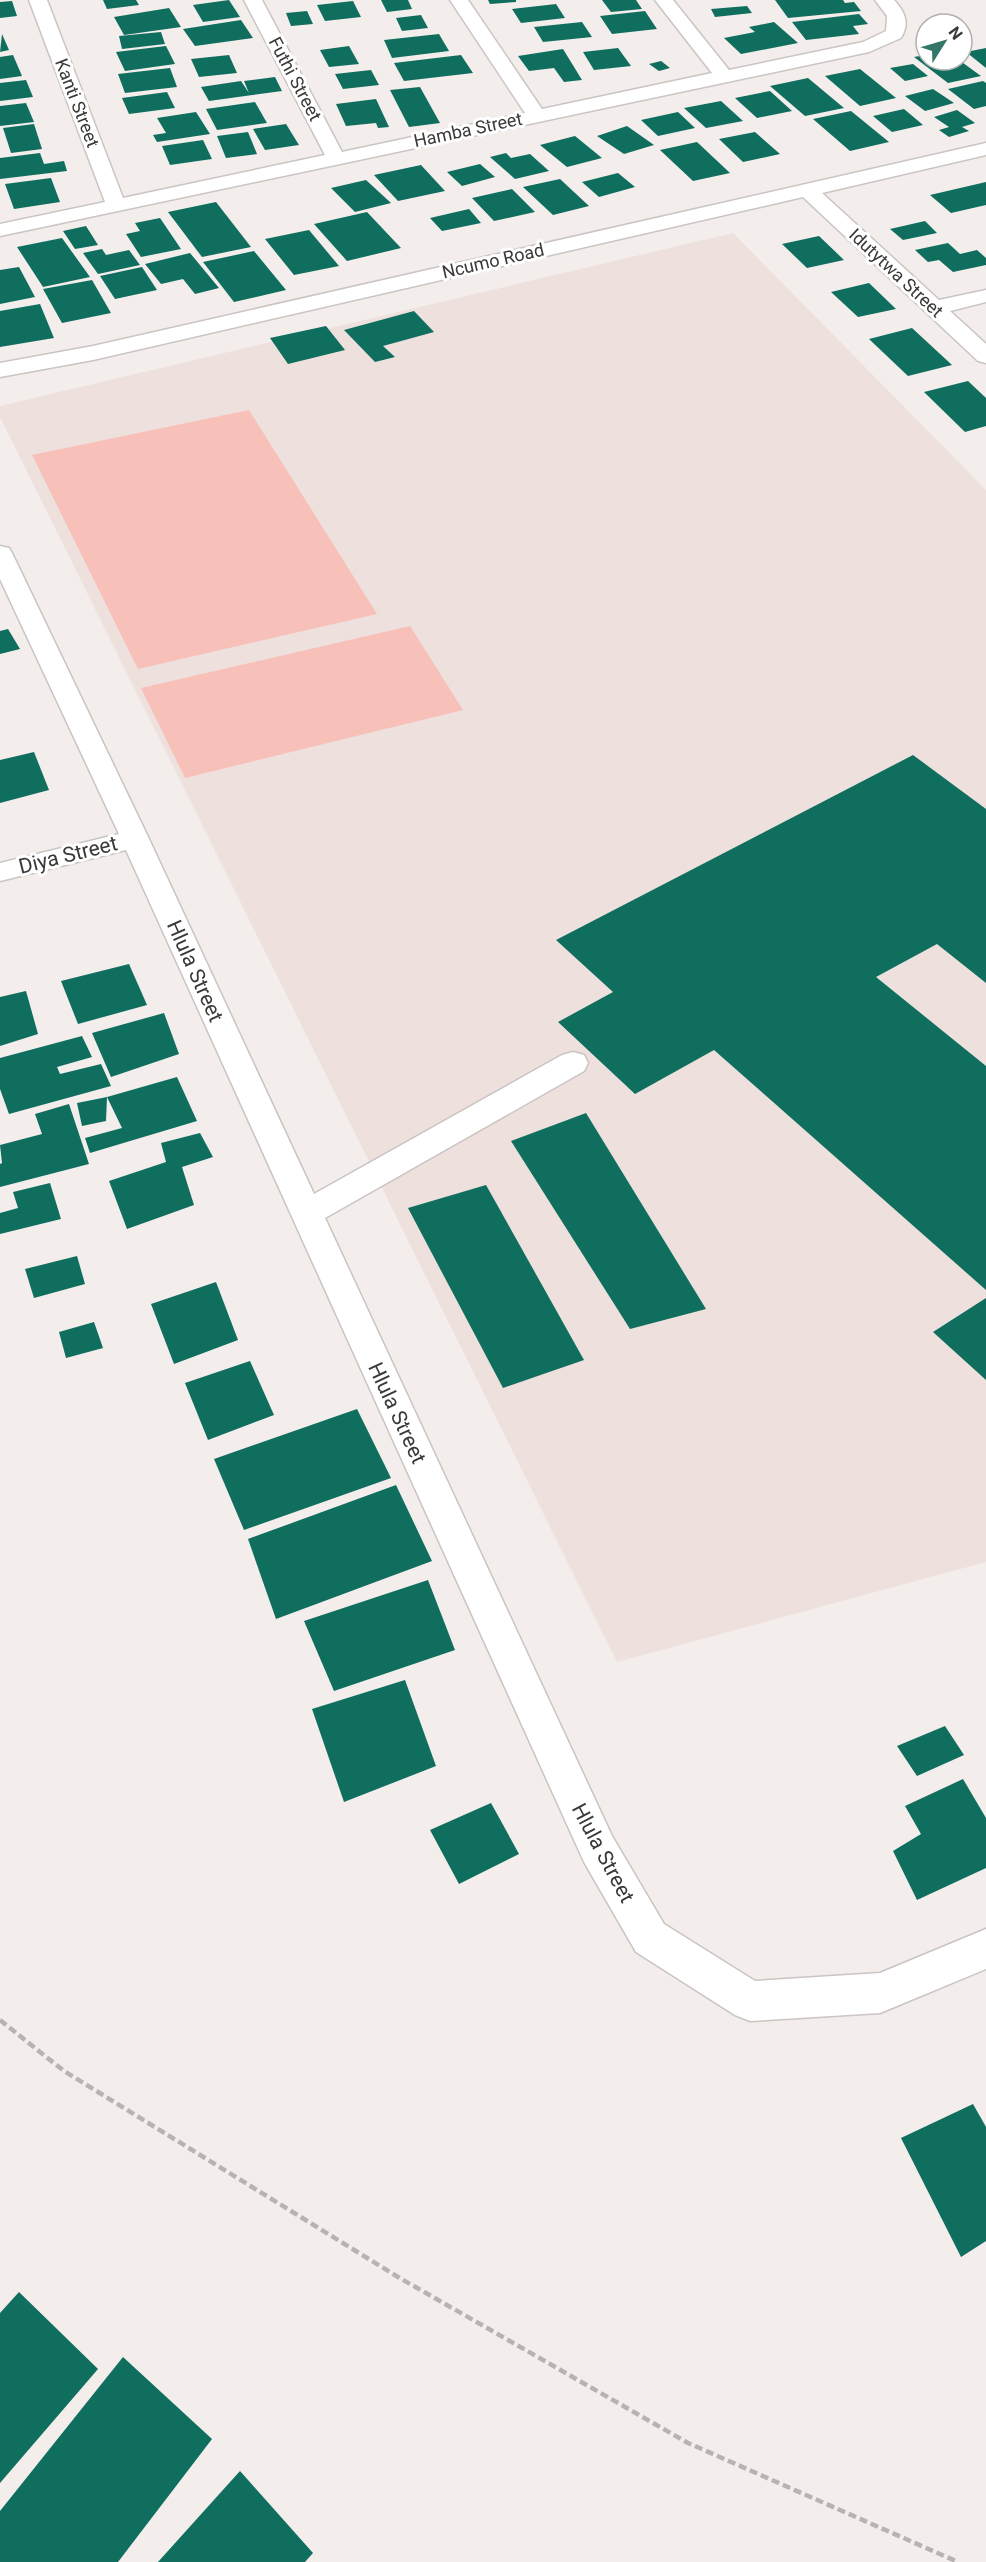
<svg xmlns="http://www.w3.org/2000/svg" width="986" height="2562" font-family="Roboto,sans-serif">
<style>
.built{fill:#eee0dd}
.green{fill:#f7c0b8}
.building{fill:#0f6e5e}
.lines{fill:none;stroke-linecap:round;stroke-linejoin:round}
.minor-casing{stroke:#cac4c3;stroke-width:3}
.path{stroke:#b8b3b2;stroke-width:4.5;stroke-dasharray:8 4;stroke-linecap:butt}
.minor{fill:#fff;fill-rule:evenodd}
.labels{text-anchor:middle;stroke-width:6;stroke-linejoin:round;paint-order:stroke}
.far-street-label{font-size:18px;fill:#3b3938;stroke:#fff}
.street-label{font-size:21px;fill:#3b3938;stroke:#fff}
</style>
<rect width="100%" height="100%" fill="#f3edec"/>
<polygon class="built" points="733,233 986,490 986,1562 617,1662 0,417 0,406"/>
<g class="green">
<polygon points="249,410 377,614 138,669 32,455"/>
<polygon points="410,626 463,710 185,778 141,688"/>
</g>
<g class="building">
<polygon points="103,0 136,0 139,5 107,9"/>
<polygon points="229,0 240,17 203,22 193,5"/>
<polygon points="381,0 408,0 412,9 387,12"/>
<polygon points="488,0 516,0 516,2 490,4"/>
<polygon points="602,0 636,0 642,9 611,12"/>
<polygon points="775,0 843,0 845,3 854,2 861,11 788,18"/>
<polygon points="12,1 17,16 0,18 0,2"/>
<polygon points="353,1 361,17 325,21 317,5"/>
<polygon points="556,4 565,18 521,23 512,9"/>
<polygon points="747,6 752,13 715,17 711,9"/>
<polygon points="169,8 181,27 124,35 114,17"/>
<polygon points="307,11 313,24 291,26 286,13"/>
<polygon points="645,11 657,29 612,34 600,16"/>
<polygon points="859,14 868,24 853,26 859,34 806,40 792,22"/>
<polygon points="421,15 428,28 402,31 396,18"/>
<polygon points="241,20 253,38 195,46 183,29"/>
<polygon points="582,22 592,37 543,42 534,27"/>
<polygon points="774,22 798,43 741,54 724,38 755,32 749,27"/>
<polygon points="161,32 165,44 122,49 119,36"/>
<polygon points="2,34 9,50 0,52"/>
<polygon points="439,34 449,51 392,58 384,40"/>
<polygon points="166,46 175,64 125,71 116,52"/>
<polygon points="349,46 359,64 329,67 320,50"/>
<polygon points="618,48 631,66 594,70 583,52"/>
<polygon points="986,48 986,68 966,52"/>
<polygon points="563,49 582,80 564,82 554,68 529,71 518,56"/>
<polygon points="13,55 22,76 0,79 0,57"/>
<polygon points="229,55 237,73 199,77 191,59"/>
<polygon points="461,55 473,73 404,81 394,63"/>
<polygon points="926,55 926,60 959,60 981,76 948,83 914,57"/>
<polygon points="661,61 670,68 659,71 649,64"/>
<polygon points="913,64 928,76 905,81 890,68"/>
<polygon points="170,68 177,87 125,93 118,74"/>
<polygon points="860,69 896,98 860,106 825,76"/>
<polygon points="371,70 379,85 343,89 335,74"/>
<polygon points="275,77 282,91 209,101 201,87 241,81 249,93 244,81"/>
<polygon points="808,78 844,108 805,116 770,86"/>
<polygon points="26,80 33,97 0,101 0,83"/>
<polygon points="983,81 986,83 986,106 974,109 948,89"/>
<polygon points="420,87 440,123 409,127 390,90"/>
<polygon points="933,89 954,103 925,111 905,96"/>
<polygon points="770,91 792,111 757,118 735,98"/>
<polygon points="167,92 175,108 129,114 122,98"/>
<polygon points="376,99 389,127 378,128 376,123 346,126 336,104"/>
<polygon points="721,101 743,121 706,128 684,108"/>
<polygon points="255,102 267,123 217,130 206,109"/>
<polygon points="26,103 34,122 0,126 0,106"/>
<polygon points="904,109 923,125 892,132 873,116"/>
<polygon points="957,110 975,123 962,127 969,131 949,137 939,130 949,127 934,117"/>
<polygon points="851,111 889,142 850,151 813,119"/>
<polygon points="196,112 210,134 157,142 153,135 166,133 157,118"/>
<polygon points="678,112 695,128 658,136 641,120"/>
<polygon points="34,124 42,149 11,153 3,128"/>
<polygon points="286,124 299,145 265,150 253,129"/>
<polygon points="627,126 654,145 624,154 597,136"/>
<polygon points="248,132 257,154 226,158 217,136"/>
<polygon points="755,132 780,154 743,162 719,139"/>
<polygon points="575,136 602,158 567,167 540,145"/>
<polygon points="203,140 212,159 170,165 162,146"/>
<polygon points="697,142 730,173 693,181 660,150"/>
<polygon points="40,153 44,164 64,161 67,171 0,179 0,158"/>
<polygon points="506,153 511,158 530,154 549,171 515,179 490,157"/>
<polygon points="480,164 495,177 462,186 447,172"/>
<polygon points="421,165 445,191 398,201 374,175"/>
<polygon points="618,173 635,187 599,197 582,182"/>
<polygon points="51,178 60,202 14,209 5,184"/>
<polygon points="560,179 589,206 553,215 523,187"/>
<polygon points="366,180 391,203 355,212 331,188"/>
<polygon points="986,182 986,205 951,213 930,195"/>
<polygon points="512,189 535,212 494,221 472,198"/>
<polygon points="216,202 251,247 202,257 168,212"/>
<polygon points="469,209 481,223 442,231 430,218"/>
<polygon points="367,212 401,248 347,261 314,224"/>
<polygon points="160,218 181,249 141,257 126,234 140,231 135,223"/>
<polygon points="925,221 937,233 903,240 890,229"/>
<polygon points="86,226 98,245 75,249 63,231"/>
<polygon points="309,230 339,266 294,275 265,239"/>
<polygon points="819,236 844,260 807,268 782,244"/>
<polygon points="62,238 90,277 43,287 17,247"/>
<polygon points="948,243 960,254 977,250 986,258 986,265 953,272 939,260 928,262 915,250"/>
<polygon points="102,249 106,255 129,250 140,265 98,274 83,253"/>
<polygon points="254,251 286,290 234,302 203,262"/>
<polygon points="190,253 219,288 195,294 183,279 161,284 145,264"/>
<polygon points="19,267 35,297 0,304 0,270"/>
<polygon points="142,267 157,290 115,299 100,276"/>
<polygon points="92,280 111,313 62,323 43,289"/>
<polygon points="869,283 896,309 858,317 831,292"/>
<polygon points="40,304 54,338 0,347 0,311"/>
<polygon points="414,311 434,332 383,346 395,357 375,362 344,330"/>
<polygon points="326,326 345,350 288,364 270,338"/>
<polygon points="912,328 952,365 908,376 869,339"/>
<polygon points="968,381 986,398 986,426 965,432 924,392"/>
<polygon points="8,629 20,649 0,654 0,631"/>
<polygon points="34,752 49,790 0,803 0,760"/>
<polygon points="913,755 986,809 986,983 937,944 876,977 986,1066 986,1290 714,1050 635,1094 558,1022 613,992 556,940"/>
<polygon points="129,964 147,1005 78,1024 61,981"/>
<polygon points="26,991 38,1034 0,1046 0,997"/>
<polygon points="164,1013 179,1054 111,1077 92,1033"/>
<polygon points="82,1036 92,1057 57,1067 60,1074 101,1064 111,1086 9,1114 0,1089 0,1058"/>
<polygon points="177,1077 197,1121 90,1153 85,1138 122,1128 107,1097"/>
<polygon points="107,1097 106,1121 82,1126 77,1103"/>
<polygon points="69,1104 89,1164 0,1187 0,1164 2,1163 0,1145 42,1134 35,1114"/>
<polygon points="586,1113 706,1309 630,1329 511,1141"/>
<polygon points="200,1133 213,1157 182,1167 194,1205 127,1229 109,1181 166,1162 161,1143"/>
<polygon points="50,1183 61,1219 0,1234 0,1213 18,1208 13,1192"/>
<polygon points="486,1185 584,1360 503,1388 408,1208"/>
<polygon points="77,1256 85,1284 34,1298 25,1269"/>
<polygon points="216,1282 238,1340 174,1364 151,1304"/>
<polygon points="986,1298 986,1380 933,1332"/>
<polygon points="94,1322 103,1348 66,1358 59,1332"/>
<polygon points="250,1361 274,1415 208,1440 185,1383"/>
<polygon points="357,1409 391,1478 244,1530 214,1459"/>
<polygon points="396,1485 432,1561 276,1619 248,1539"/>
<polygon points="428,1580 455,1650 334,1691 304,1621"/>
<polygon points="405,1680 436,1766 344,1802 312,1709"/>
<polygon points="945,1726 964,1755 917,1776 897,1746"/>
<polygon points="963,1779 986,1818 986,1868 917,1900 893,1851 921,1834 905,1806"/>
<polygon points="491,1803 519,1854 459,1884 430,1830"/>
<polygon points="973,2104 986,2127 986,2241 961,2257 901,2138"/>
<polygon points="19,2292 98,2369 0,2483 0,2313"/>
<polygon points="123,2357 212,2439 118,2562 0,2562 0,2511"/>
<polygon points="240,2471 313,2553 305,2562 158,2562"/>
</g>
<g class="lines">
<defs>
<g id="minor">
<path d="M29,0H47L123,198L325,155L244,0H262L342,152L525,113L450,0H468L542,109L712,73L655,0H673L729,70L863,42L886,31L887,16L875,0H894C905,12 910,23 901,38L869,52L0,236V224L105,202Z"/>
<polygon points="986,143 986,155 822,193 939,300 986,290 986,302 950,311 986,344 986,363 978,361 803,197 93,360 0,377 0,363 93,346"/>
<polygon points="0,546 9,548 12,553 149,839 314,1194 562,1055 573,1052 584,1055 588,1063 584,1071 325,1218 612,1836 664,1924 755,1981 880,1973 986,1929 986,1969 880,2013 750,2021 735,2015 636,1952 584,1862 126,850 0,881 0,863 119,834 0,579"/>
</g>
</defs>
<use href="#minor" class="minor-casing"/>
<polyline class="path" points="0,2020 64,2071 398,2277 688,2443 958,2562"/>
<use href="#minor" class="minor"/>
</g>
<g class="labels">
<g class="far-street-label">
<text transform="translate(295 79) rotate(62)" y="6">Futhi Street</text>
<text transform="translate(77 103) rotate(69)" y="6">Kanti Street</text>
<text transform="translate(468 130) rotate(-12)" y="6">Hamba Street</text>
<text transform="translate(493 261) rotate(-13)" y="6">Ncumo Road</text>
<text transform="translate(896 273) rotate(43)" y="6">Idutytwa Street</text>
</g>
<g class="street-label">
<text transform="translate(68 855) rotate(-14)" y="7">Diya Street</text>
<text transform="translate(195 971) rotate(66)" y="7">Hlula Street</text>
<text transform="translate(397 1413) rotate(65)" y="7">Hlula Street</text>
<text transform="translate(603 1853) rotate(62)" y="7">Hlula Street</text>
</g>
</g>
<g transform="translate(944 42) rotate(53)"><circle r="28" fill="#ffffff" stroke="#b1b0af" stroke-width="1.5"/>
<path d="M0-4.5L10 22L0 15L-10 22Z" fill="#347769"/>
<text y="-9" font-size="16" font-weight="bold" text-anchor="middle" fill="#3b3938">N</text>
</g>
</svg>
